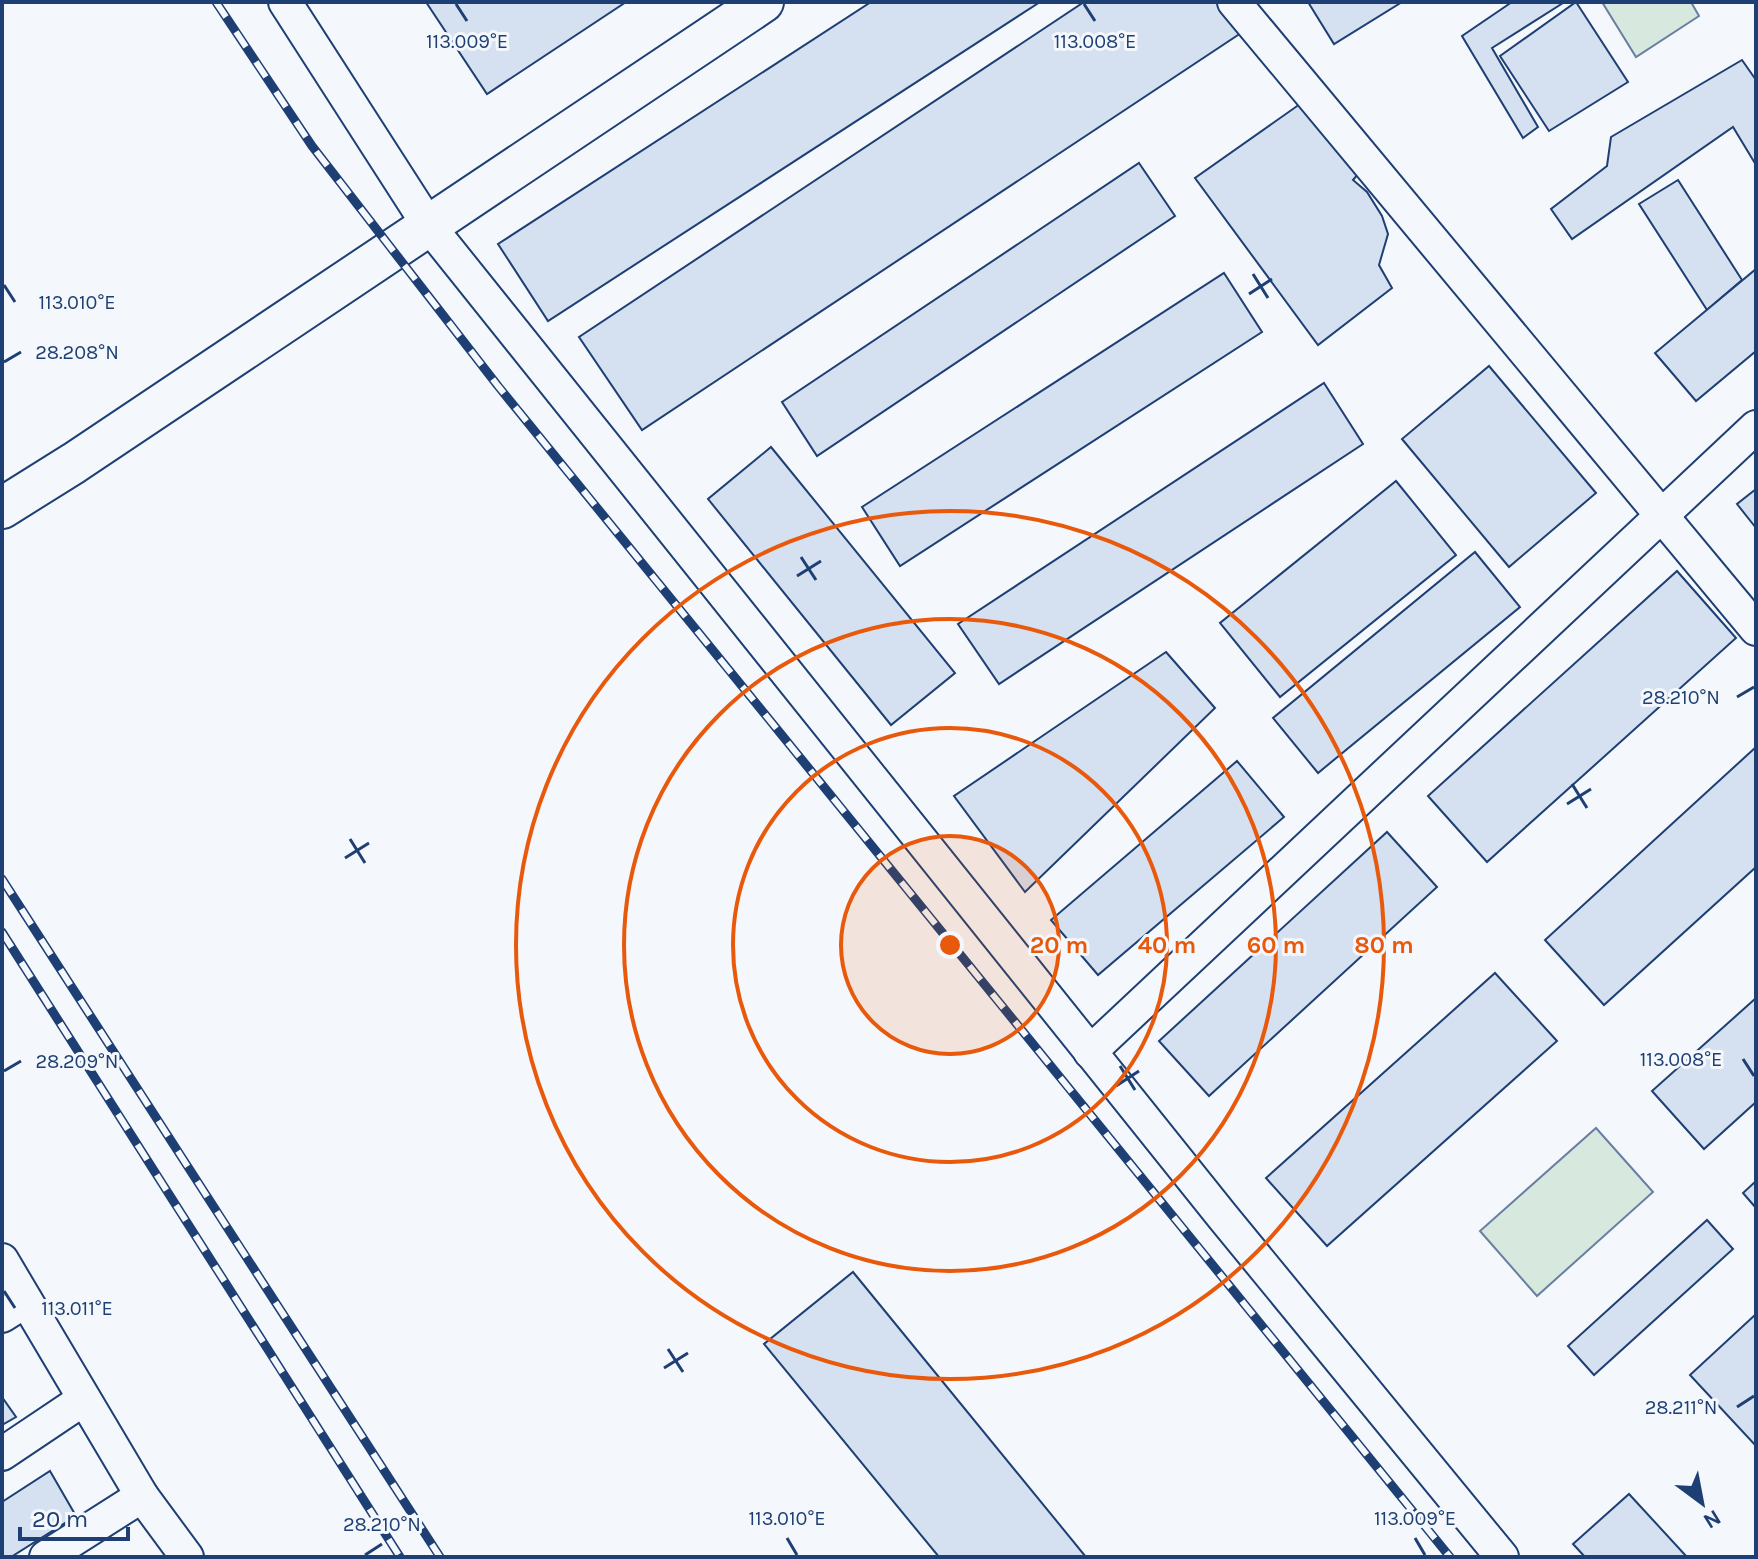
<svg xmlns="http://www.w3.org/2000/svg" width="1758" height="1559" font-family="Karla,sans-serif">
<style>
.garden{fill:#d7e8df;stroke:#687fa3;stroke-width:2}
.building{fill:#d5e0f0;stroke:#1d3f73;stroke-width:2}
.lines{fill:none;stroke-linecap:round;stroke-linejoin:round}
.minor-casing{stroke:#1d3f73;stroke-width:36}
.tertiary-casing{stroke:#1d3f73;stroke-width:44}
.minor{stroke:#f4f7fb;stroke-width:32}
.tertiary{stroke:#f4f7fb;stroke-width:40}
.rail-casing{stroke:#1d3f73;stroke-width:9}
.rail{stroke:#f4f7fb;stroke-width:6;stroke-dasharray:18;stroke-linecap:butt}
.ticks{fill:none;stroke:#1d3f73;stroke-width:3}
.ring{fill:none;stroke:#e8590c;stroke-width:4}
.ticks-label{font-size:20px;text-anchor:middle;fill:#1d3f73;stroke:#f4f7fb;stroke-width:6;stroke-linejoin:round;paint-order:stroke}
.centre{fill:#e8590c;stroke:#f4f7fb;stroke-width:4}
.ring-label{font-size:24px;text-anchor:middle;font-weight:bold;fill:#e8590c;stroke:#f4f7fb;stroke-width:6;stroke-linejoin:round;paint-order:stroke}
</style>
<rect width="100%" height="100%" fill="#f4f7fb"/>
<g class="garden">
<polygon points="1602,2 1691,2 1699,16 1636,57"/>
<polygon points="1596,1128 1653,1192 1537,1296 1480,1231"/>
</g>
<g class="building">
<polygon points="426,2 626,2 487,94"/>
<polygon points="871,2 1040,2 548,321 498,244"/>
<polygon points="1084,2 1229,2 1247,29 642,430 579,337"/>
<polygon points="1308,2 1402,2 1334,44"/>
<polygon points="1512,2 1563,3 1492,48 1538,127 1523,138 1462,36"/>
<polygon points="1576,2 1628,82 1549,131 1500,56"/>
<polygon points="1742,60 1756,80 1756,165 1733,127 1572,239 1551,209 1607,166 1611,137"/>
<polygon points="1300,104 1359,173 1353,180 1367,192 1382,216 1388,234 1379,265 1392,288 1318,345 1195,178"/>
<polygon points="1139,163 1175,216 817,456 782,402"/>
<polygon points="1678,180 1742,280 1707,310 1639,204"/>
<polygon points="1756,269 1756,351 1696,401 1655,353"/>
<polygon points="1224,273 1262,332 900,566 862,507"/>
<polygon points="1489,366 1596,493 1509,567 1402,439"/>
<polygon points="1324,383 1363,444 999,684 958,624"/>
<polygon points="771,447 955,673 891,725 708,499"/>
<polygon points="1396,481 1456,555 1280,697 1220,623"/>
<polygon points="1756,489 1756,528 1737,504"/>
<polygon points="1475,552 1520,607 1318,773 1273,718"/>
<polygon points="1677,571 1736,638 1487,862 1428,796"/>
<polygon points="1166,652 1215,708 1025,892 954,796"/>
<polygon points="1756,747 1756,867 1604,1005 1545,940"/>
<polygon points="1237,761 1284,817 1098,975 1051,920"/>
<polygon points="1387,832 1437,887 1209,1096 1159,1041"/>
<polygon points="1495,973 1557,1041 1327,1246 1266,1178"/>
<polygon points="1756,998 1756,1102 1704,1149 1652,1091"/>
<polygon points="1756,1181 1756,1208 1743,1193"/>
<polygon points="1707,1220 1733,1249 1594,1375 1568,1346"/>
<polygon points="853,1272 1086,1557 939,1557 764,1344"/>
<polygon points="1756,1314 1756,1446 1690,1375"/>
<polygon points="2,1397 16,1417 2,1425"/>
<polygon points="50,1471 76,1516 11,1557 2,1557 2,1502"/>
<polygon points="1629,1494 1687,1557 1585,1557 1573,1544"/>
</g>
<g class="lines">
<defs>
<g id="minor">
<polyline points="285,2 429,226 1223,1217 1502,1557"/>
<polyline points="1234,2 1756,629"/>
<polyline points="1090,1052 1756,427"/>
<polyline points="2,1260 142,1496 187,1557"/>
<polyline points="2,1316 26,1301"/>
<polyline points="2,1454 84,1399"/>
<polyline points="46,1557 142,1496"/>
</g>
<polyline id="tertiary" points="2,508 74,463 763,2"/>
</defs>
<use href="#minor" class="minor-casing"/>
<use href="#tertiary" class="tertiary-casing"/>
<use href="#minor" class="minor"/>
<use href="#tertiary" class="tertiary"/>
<defs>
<g id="rail">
<polyline points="216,2 312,146 498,386 1450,1557"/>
<polyline points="2,879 440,1557"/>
<polyline points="2,932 400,1557"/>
</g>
</defs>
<use href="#rail" class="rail-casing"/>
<use href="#rail" class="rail"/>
</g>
<path class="ticks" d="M456,4L467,21M1084,4L1095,21M1253,274L1268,298M4,285L15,302M1249,294L1272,279M4,362L21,352M801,557L816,580M797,576L821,561M1737,697L1754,687M1572,784L1587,808M1567,804L1591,789M350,839L365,863M345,858L369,843M1743,1059L1754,1076M1120,1066L1135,1090M4,1071L21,1061M1116,1086L1139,1071M4,1291L15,1308M668,1349L683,1372M664,1368L688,1353M1737,1407L1754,1396M787,1538L797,1555M1415,1538L1425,1555M365,1555L382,1544"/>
<circle cx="950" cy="945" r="109" fill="#e8590c" fill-opacity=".12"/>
<g class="ring">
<circle cx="950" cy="945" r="109"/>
<circle cx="950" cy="945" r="217"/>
<circle cx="950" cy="945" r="326"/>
<circle cx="950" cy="945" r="434"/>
</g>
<g class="ticks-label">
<text x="467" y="48">113.009°E</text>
<text x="1095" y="48">113.008°E</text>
<text x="77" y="309">113.010°E</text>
<text x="77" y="359">28.208°N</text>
<text x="1681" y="704">28.210°N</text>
<text x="1681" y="1066">113.008°E</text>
<text x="77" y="1068">28.209°N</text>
<text x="77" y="1315">113.011°E</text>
<text x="1681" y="1414">28.211°N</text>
<text x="787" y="1525">113.010°E</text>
<text x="1415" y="1525">113.009°E</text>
<text x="382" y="1531">28.210°N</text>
</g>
<circle cx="950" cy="945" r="12" class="centre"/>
<g class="ring-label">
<text x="1059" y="953">20 m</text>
<text x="1167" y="953">40 m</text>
<text x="1276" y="953">60 m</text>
<text x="1384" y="953">80 m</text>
</g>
<rect width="1758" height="1559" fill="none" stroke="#1d3f73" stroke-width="8"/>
<g transform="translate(1702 1503) rotate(148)" stroke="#f4f7fb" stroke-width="6" paint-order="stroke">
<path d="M0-6L14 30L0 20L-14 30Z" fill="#1d3f73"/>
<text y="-12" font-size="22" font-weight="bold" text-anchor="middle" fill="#1d3f73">N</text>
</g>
<path d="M20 1527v12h108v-12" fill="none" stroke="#1d3f73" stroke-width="4"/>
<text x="32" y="1527" font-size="24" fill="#1d3f73" stroke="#f4f7fb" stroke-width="6" paint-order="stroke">20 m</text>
</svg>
